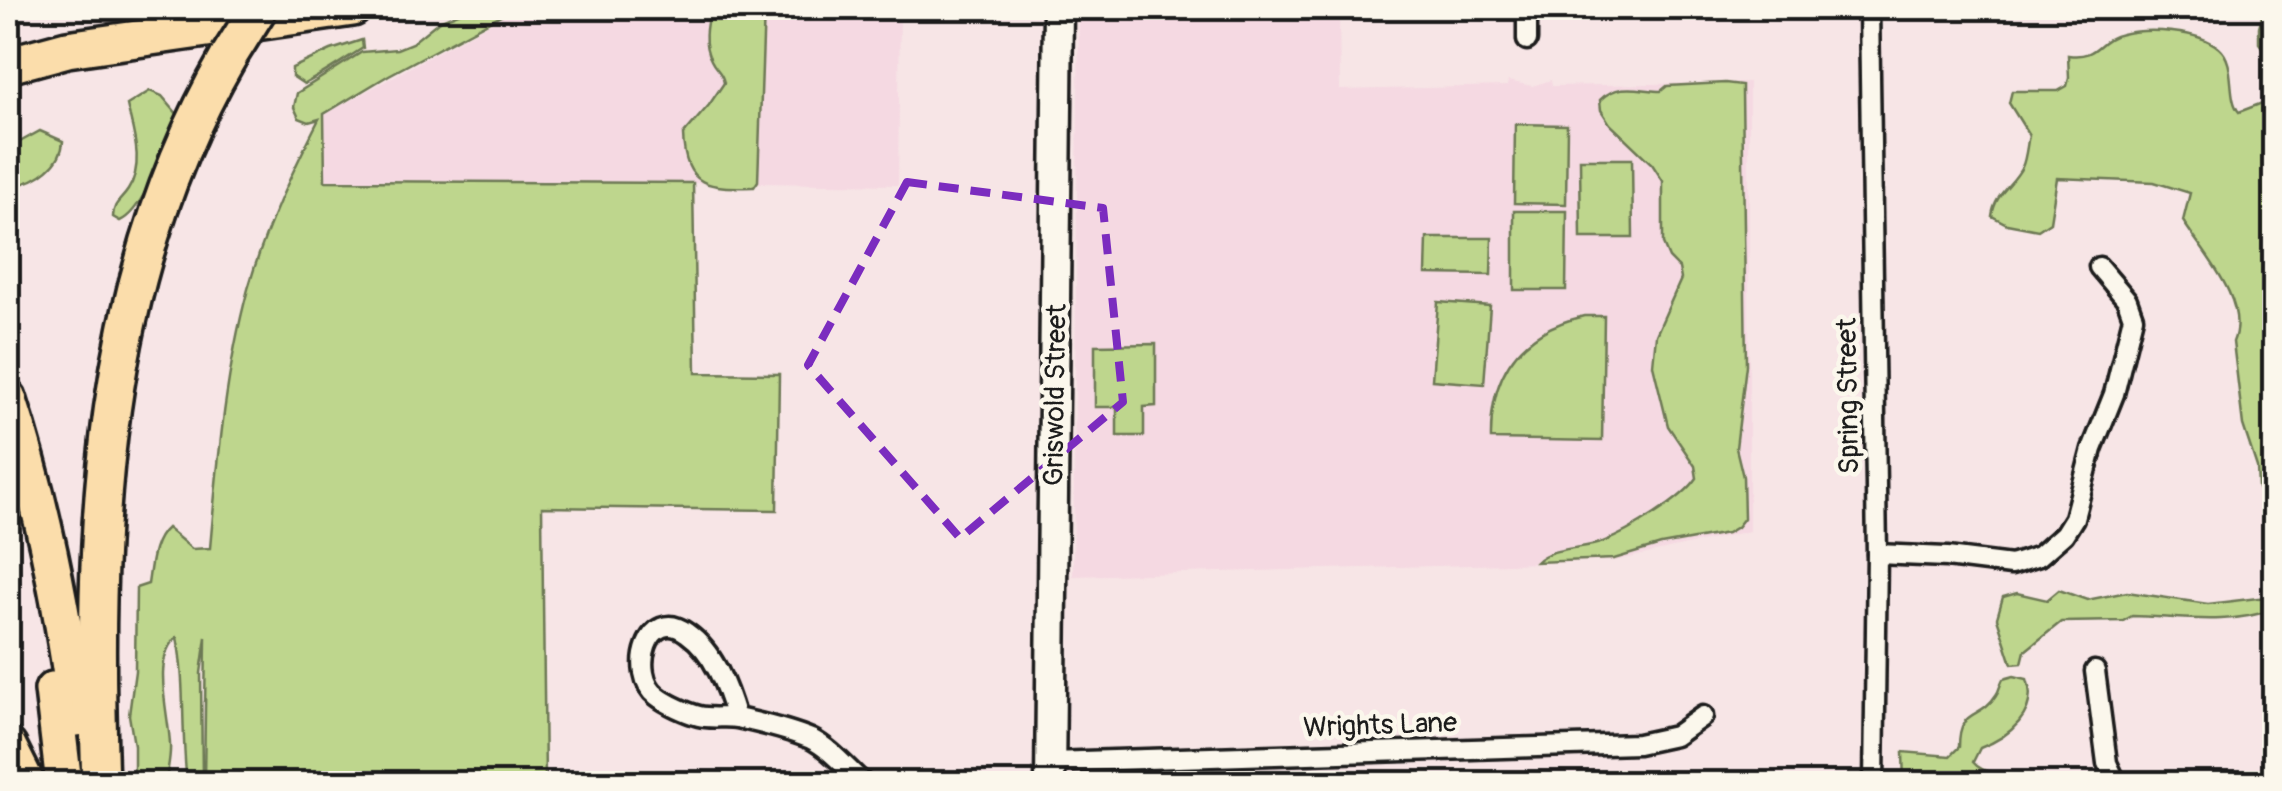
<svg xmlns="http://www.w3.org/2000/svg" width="2282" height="791" font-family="Pangolin,sans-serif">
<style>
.built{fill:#f5d9e2}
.green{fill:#bed68d;stroke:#6d7954;stroke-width:2.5}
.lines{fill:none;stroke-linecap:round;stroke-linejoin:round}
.minor-casing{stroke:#1c1c1c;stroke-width:25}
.secondary-casing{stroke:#1c1c1c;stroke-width:35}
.motorway-casing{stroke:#1c1c1c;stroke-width:42}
.minor{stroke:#fbf7ec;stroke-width:18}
.secondary{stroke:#fbf7ec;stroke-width:28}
.motorway{stroke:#fbddab;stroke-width:35}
.motorway-bridge-casing{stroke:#1c1c1c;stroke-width:42;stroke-linecap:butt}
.motorway-bridge{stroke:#fbddab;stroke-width:35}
.marked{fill:none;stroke:#7b2cbf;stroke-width:8;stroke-dasharray:20 12;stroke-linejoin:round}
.labels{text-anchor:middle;stroke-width:9;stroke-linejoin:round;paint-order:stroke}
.street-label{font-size:28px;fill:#1c1c1c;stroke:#fbf7ec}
</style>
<rect width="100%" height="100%" fill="#f7e5e6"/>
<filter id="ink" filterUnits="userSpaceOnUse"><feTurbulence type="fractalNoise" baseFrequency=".01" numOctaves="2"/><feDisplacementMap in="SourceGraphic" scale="20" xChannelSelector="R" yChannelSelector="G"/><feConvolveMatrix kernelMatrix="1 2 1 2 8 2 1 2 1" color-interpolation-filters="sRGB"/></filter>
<g filter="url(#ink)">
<g class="built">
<polygon points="517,8 710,8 705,28 715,67 723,73 724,83 691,124 703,183 325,182 324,115"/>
<polygon points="764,8 1043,8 1043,12 900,11 898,185 757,183"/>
<polygon points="1079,8 1339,8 1340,90 1507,86 1508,81 1532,86 1551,80 1552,86 1749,82 1749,531 1615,561 1073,576"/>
</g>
<g class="green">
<path d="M470,8H514L389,75L324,114L325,181L693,183L696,373L779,374L777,510L542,507L545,783H204L206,637L201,673L202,783H187C181,734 186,685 177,637C151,657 169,715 170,744C171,757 167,770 166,783H134V745L129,715L135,671L136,588L148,584C151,565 152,541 167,528L192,549L210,548C218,461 225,374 248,289C265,229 291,174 319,119L309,122L299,118L294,107L297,93L362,52L397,49L412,43L439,21Z"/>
<path d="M710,8H764L758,181L754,187C710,188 685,189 683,135L709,105L724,83C722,71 716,71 711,60C702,44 706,25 710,8Z"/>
<path d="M2264,8H2274V518L2258,488L2257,467L2243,425L2233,342C2250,302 2203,253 2183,221L2190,193L2154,182L2057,178L2050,222L2038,230L2007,224L1992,216C1995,193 2013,185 2022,167C2026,159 2027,144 2029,135L2009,103L2012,91H2058L2067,86L2069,78L2068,55C2100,59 2096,39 2122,34C2148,28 2198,30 2219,48C2237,63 2226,97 2239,112L2265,102L2269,90L2270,75L2268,55L2259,43V27Z"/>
<path d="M362,40L363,48C344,60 324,74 304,84L292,76V68L331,50Z"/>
<path d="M1725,83L1742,85V92L1746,365L1736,448L1743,477L1744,518L1737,527L1727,533L1661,545L1614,559L1536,562C1551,546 1582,550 1603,542C1629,532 1682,500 1697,478L1695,466L1668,426L1653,365L1656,335L1681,279L1679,268L1669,258L1663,244V181L1652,164L1610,124L1601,110L1600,100C1619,82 1638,90 1661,91L1667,86Z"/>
<path d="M150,91L162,96L178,115C165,142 146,210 120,221L113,217C113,203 121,201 128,190C145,164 133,132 127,105Z"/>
<polygon points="1515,124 1567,125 1566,204 1514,203"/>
<path d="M40,131L63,141C62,164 38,181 16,185L8,180V140L18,143Z"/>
<polygon points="1580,159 1632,159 1633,238 1581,238"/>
<polygon points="1514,211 1567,211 1566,290 1514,290"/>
<polygon points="1427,238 1492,238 1491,275 1426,274"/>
<polygon points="1438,302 1490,306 1484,384 1432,380"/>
<path d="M1584,316H1604L1602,441L1491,439C1490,373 1519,331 1584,316Z"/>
<polygon points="1156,344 1156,406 1144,407 1144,436 1117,436 1117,407 1095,407 1095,345"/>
<path d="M2059,590L2087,600L2127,592L2208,604L2266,597L2274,603V609C2229,626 2180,617 2132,616L2123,621L2061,622L2025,651L2022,663L2012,664L1997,618L2003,597L2017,593L2047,600Z"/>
<path d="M2014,676L2027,679C2039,713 2009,737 1980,748L1973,762C1984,776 2002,770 2012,783H1904L1903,752L1950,756L1959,747C1959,706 1980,721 1996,695C2000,690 2000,684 2003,679Z"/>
</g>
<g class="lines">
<defs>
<g id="minor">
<polyline points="1527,8 1527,40"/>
<polyline points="1869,8 1877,554 1874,784"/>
<polyline points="1877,554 1947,557 2011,565 2039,556 2064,534 2074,518 2092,449 2114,394 2133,317 2127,300 2099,267"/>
<polyline points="2095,671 2107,763 2117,784"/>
<path d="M736,718C727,687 714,652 687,633C648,604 628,674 657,696C667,704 687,713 699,716C711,719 725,716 737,718C760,723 790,730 811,739C830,748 848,770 864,784"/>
<polyline points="1050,762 1638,744 1675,736 1703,716"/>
</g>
<polyline id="secondary" points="1050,784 1058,8"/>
<g id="motorway">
<polyline points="8,65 67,49 353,8"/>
<path d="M8,398C42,502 63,609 77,718"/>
<polyline points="53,690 64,784"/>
<polyline points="8,746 27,784"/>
<path d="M100,784C91,531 99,280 229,56"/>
</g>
</defs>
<use href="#minor" class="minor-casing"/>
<use href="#secondary" class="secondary-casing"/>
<use href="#motorway" class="motorway-casing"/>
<use href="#minor" class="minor"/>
<use href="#secondary" class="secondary"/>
<use href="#motorway" class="motorway"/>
<defs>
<polyline id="motorway-bridge" points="229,56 259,8"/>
</defs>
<use href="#motorway-bridge" class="motorway-bridge-casing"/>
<use href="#motorway-bridge" class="motorway-bridge"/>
</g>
</g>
<path class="marked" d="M907,182L1103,208L1123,402L960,538L808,365Z"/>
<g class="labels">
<g class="street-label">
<text transform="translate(1054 395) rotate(-89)" y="10">Griswold Street</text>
<text transform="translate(1847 396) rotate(-91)" y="10">Spring Street</text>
<text transform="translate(1380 724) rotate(-2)" y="10">Wrights Lane</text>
</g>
</g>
<rect width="2282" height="791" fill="none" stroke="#fbf7ec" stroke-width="40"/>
<rect x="20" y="20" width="2242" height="751" fill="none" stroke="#1c1c1c" stroke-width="4" filter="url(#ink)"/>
</svg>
